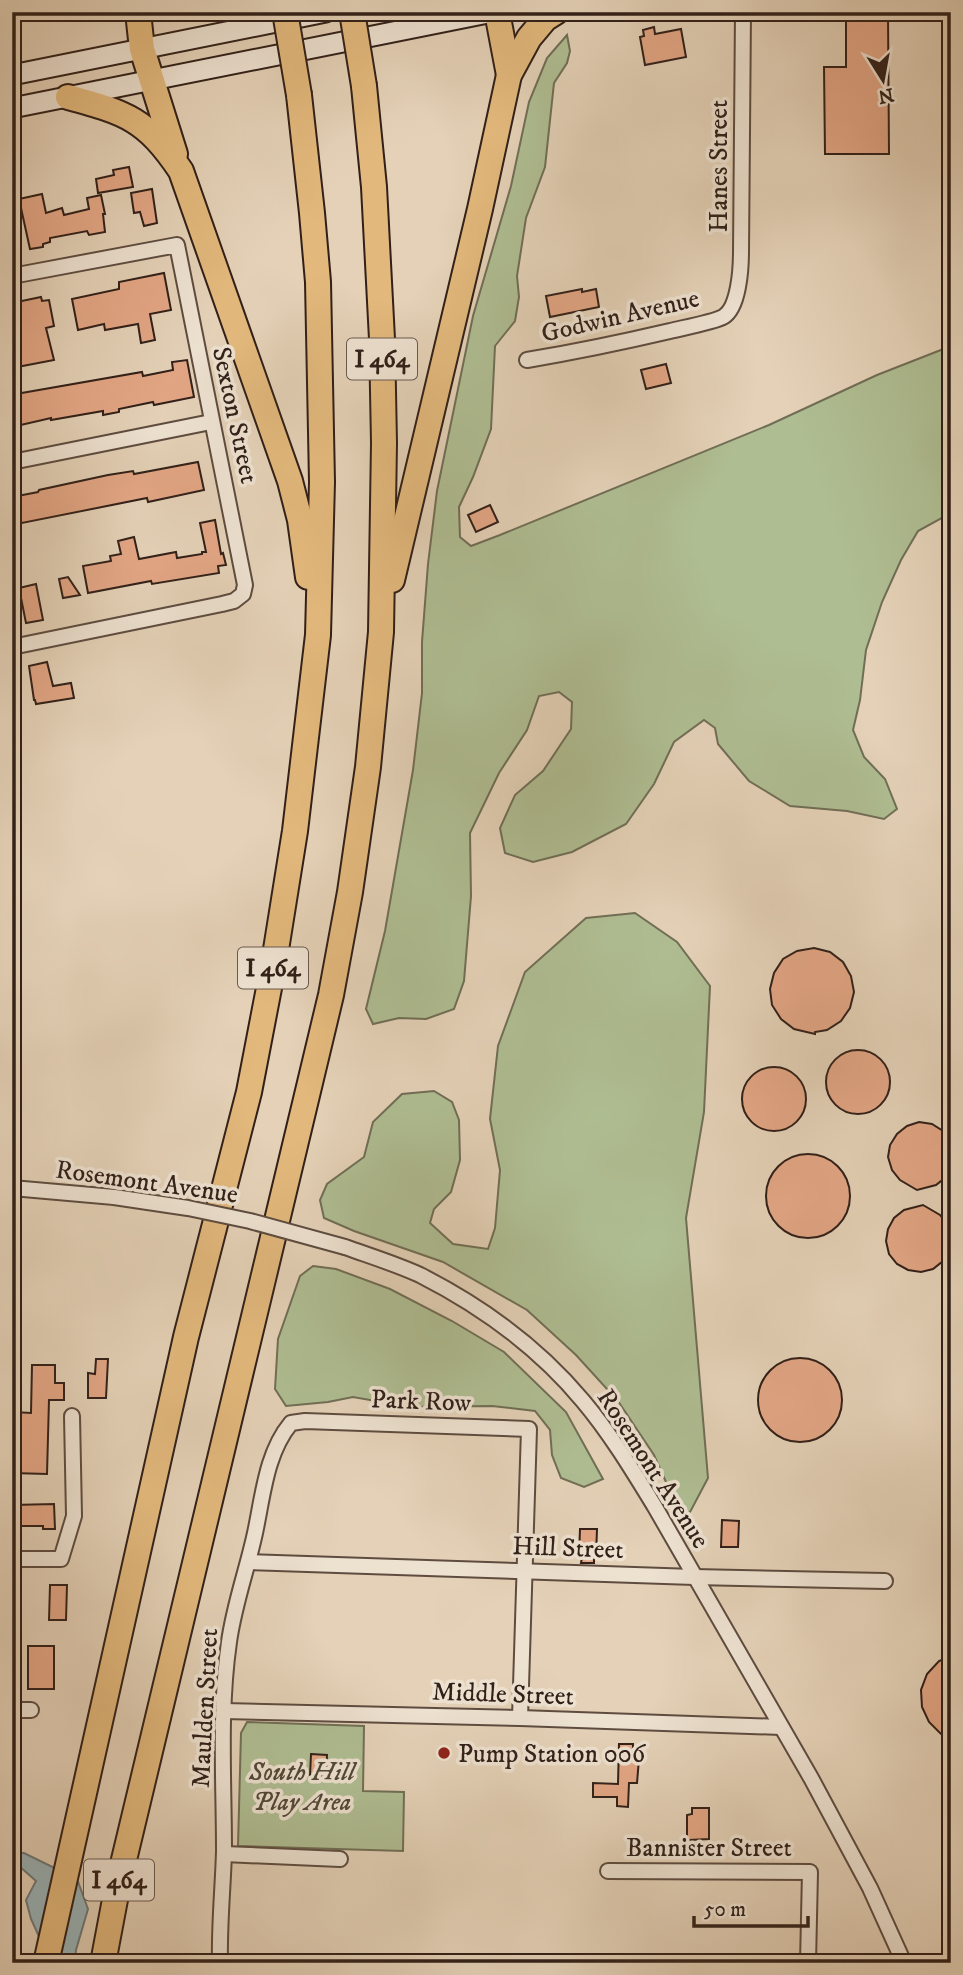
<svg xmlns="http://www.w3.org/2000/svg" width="963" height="1975" font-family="'IM FELL DW Pica',serif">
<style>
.green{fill:#afbd92;stroke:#706e56;stroke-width:2}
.water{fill:#9ab4b9;stroke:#707979;stroke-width:2}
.building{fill:#e3a685;stroke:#312019;stroke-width:2}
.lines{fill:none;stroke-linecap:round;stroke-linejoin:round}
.minor-casing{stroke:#5e4c40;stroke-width:18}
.secondary-casing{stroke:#312019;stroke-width:23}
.motorway-casing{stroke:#312019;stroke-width:28}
.minor{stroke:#ede1d0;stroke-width:14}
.secondary{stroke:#ede1d0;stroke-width:19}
.motorway{stroke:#e2b87c;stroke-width:24}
.minor-bridge-casing{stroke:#5e4c40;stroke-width:18;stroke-linecap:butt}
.motorway-bridge-casing{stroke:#312019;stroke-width:28;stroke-linecap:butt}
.minor-bridge{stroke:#ede1d0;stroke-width:14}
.motorway-bridge{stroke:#e2b87c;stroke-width:24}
.poi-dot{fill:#8f2418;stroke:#ede1d0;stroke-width:2.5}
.labels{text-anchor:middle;stroke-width:7;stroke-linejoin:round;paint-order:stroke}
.shield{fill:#ede1d0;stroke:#695a50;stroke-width:2}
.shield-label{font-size:24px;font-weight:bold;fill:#312019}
.street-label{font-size:26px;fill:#312019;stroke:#ede1d0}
.poi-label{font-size:26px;fill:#312019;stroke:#ede1d0;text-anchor:start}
.park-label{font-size:26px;font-style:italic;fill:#504737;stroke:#ede1d0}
</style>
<rect width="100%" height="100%" fill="#e4d1b7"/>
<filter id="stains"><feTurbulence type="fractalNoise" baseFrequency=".00286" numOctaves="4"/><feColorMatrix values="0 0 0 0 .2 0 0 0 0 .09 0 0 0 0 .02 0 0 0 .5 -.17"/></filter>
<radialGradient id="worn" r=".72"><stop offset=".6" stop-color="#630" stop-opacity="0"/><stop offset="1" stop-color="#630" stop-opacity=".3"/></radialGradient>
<g class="green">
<polygon points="567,35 570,51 567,63 554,83 545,167 526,218 517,276 519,297 515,321 495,346 491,429 473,477 459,507 460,537 471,546 500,535 769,425 877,375 951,346 951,513 918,531 901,560 882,602 866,650 860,700 853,730 864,757 885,779 897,809 884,819 847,811 790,806 749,781 718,744 715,728 704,720 674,742 654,784 626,824 572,852 533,862 505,853 500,828 515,795 543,771 571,729 572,702 559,692 539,696 527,730 499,773 470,833 471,896 464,981 454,1009 426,1019 399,1018 373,1024 366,1009 385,931 413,770 422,693 422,642 428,564 437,491 473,316 511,186 529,102 547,58"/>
<polygon points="635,913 677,942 710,986 704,1112 686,1218 708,1478 689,1514 678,1509 654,1455 618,1401 576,1355 527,1310 443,1262 354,1231 324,1218 320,1200 327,1184 364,1157 373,1122 402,1094 434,1091 452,1102 459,1120 460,1160 451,1192 434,1209 430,1223 453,1244 488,1249 495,1228 500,1170 490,1119 498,1046 525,972 586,918"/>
<polygon points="313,1266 336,1269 390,1289 452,1321 504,1352 566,1412 603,1479 584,1487 561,1478 552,1455 550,1430 535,1411 492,1406 410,1407 353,1397 328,1402 286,1406 275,1389 278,1339 300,1276"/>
<polygon points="247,1722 364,1726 363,1791 404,1792 403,1851 238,1846 241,1733"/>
</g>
<polygon class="water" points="12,1853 24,1853 77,1879 88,1909 76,1950 75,1963 51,1963 31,1919 26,1900 36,1881 18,1865 12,1865"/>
<g class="building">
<polygon points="888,13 889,154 825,154 824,67 846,67 846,14"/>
<polygon points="654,27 655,34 681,29 686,57 645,65 640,37 644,36 643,30"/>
<polygon points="129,167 133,187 98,193 96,179 114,175 113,170"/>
<polygon points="152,189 157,223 144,226 140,212 134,213 131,193"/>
<polygon points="42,194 46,213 62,208 64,215 89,209 87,198 101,195 105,214 103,214 105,232 89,235 87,231 50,238 50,242 43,244 43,247 30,249 19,199"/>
<polygon points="164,273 171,310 150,314 155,340 141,343 138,324 105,330 104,324 78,330 72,299 119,289 119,282"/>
<polygon points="582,289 582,292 596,289 599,307 550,317 546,296"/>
<polygon points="41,297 42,301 49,300 54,326 46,328 54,360 12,368 12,303"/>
<polygon points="187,360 194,397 154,405 153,402 119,409 119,412 103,415 103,411 51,420 51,418 12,427 12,396 16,394 142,372 143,376 173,370 172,362"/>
<polygon points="666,364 671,383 646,389 641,370"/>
<polygon points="198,462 204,490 148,502 147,498 22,523 12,508 12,497 38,492 39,490 108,475 133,471 134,474"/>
<polygon points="490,505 498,522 476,532 468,515"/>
<polygon points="215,520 221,554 223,553 226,565 218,566 219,573 152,584 151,581 88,593 83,566 111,561 110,556 121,554 118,541 134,537 139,559 176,552 177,558 202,554 202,552 206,552 200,523"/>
<polygon points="68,577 80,595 63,598 59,579"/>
<polygon points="36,584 43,620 26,623 19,588"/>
<polygon points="47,662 53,686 71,683 74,698 36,704 35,700 34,700 29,666"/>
<polygon points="814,948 830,952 843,962 851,976 854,992 850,1008 841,1021 827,1030 815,1032 815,1034 794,1029 781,1019 772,1005 770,989 774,973 783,959 797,951"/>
<circle cx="858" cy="1082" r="32"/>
<circle cx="774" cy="1099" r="32"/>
<polygon points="919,1122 932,1124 943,1131 951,1141 951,1169 946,1177 936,1185 917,1190 900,1180 892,1170 888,1157 890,1145 897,1134 907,1126"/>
<circle cx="808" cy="1196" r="42"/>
<polygon points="923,1205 940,1215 948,1225 951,1242 950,1250 943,1261 933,1269 921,1272 908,1270 897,1264 889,1254 886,1241 888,1229 894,1218 904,1210"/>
<circle cx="800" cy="1400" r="42"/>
<polygon points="96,1359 108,1359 106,1398 88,1398 88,1373 95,1374"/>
<polygon points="32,1365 55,1365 55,1383 64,1383 64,1400 49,1400 47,1474 12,1473 14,1412 31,1413"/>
<polygon points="54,1504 55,1529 43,1529 43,1526 12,1526 12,1505"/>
<polygon points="722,1520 739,1521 738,1547 721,1547"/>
<polygon points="580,1529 597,1529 596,1557 594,1557 594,1563 581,1563 582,1557 579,1557"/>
<polygon points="50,1585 67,1585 66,1620 49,1620"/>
<rect x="28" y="1646" width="26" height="43"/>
<polygon points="951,1656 951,1738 941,1734 929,1722 922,1707 921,1690 927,1674 939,1661"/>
<polygon points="619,1744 633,1744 633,1747 640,1747 637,1783 629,1783 628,1807 617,1806 617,1797 593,1797 593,1783 618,1784"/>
<polygon points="311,1754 327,1755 326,1777 310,1776"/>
<polygon points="692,1808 709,1808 709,1839 689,1840 687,1837 687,1815 692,1814"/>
</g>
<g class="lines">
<defs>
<g id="minor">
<polyline points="12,276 177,245 245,585 243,594 234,601 222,604 12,647"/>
<path d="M527,360C575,352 623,342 670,331C682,328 714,322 723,317C739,308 741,268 741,251L743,12"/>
<polyline points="12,462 211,422"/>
<polyline points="12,1188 114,1197"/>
<path d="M345,1247C370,1256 396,1264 420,1275C481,1306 539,1348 583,1401C610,1433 633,1471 655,1507L811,1778L870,1888L904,1963"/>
<polyline points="12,1559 61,1559 74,1516 72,1416"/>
<polyline points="249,1562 694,1577 885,1581"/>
<polyline points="12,1710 31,1710"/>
<polyline points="224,1711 520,1718 781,1727"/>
<polyline points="224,1854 340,1859"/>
<polyline points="608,1871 810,1872 808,1963"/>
<path d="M220,1963C219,1925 223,1888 224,1851C224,1782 219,1711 229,1642C234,1605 247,1570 255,1533C263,1496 266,1453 291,1423L305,1421L529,1429L520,1718"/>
</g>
<g id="secondary">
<polyline points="12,75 326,12"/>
<polyline points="12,108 493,12"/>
</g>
<g id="motorway">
<polyline points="138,12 142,49 175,154"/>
<polyline points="497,12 509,75"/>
<path d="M68,97C127,113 146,119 181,171L290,481L300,520L308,577"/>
<polyline points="392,580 480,209 509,75 529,38 545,19 556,12"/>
<polyline points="46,1963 186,1337 249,1092 274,962 295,831 318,635 322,482 318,282 312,213 299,95"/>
<polyline points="103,1963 117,1889 331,995 350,892 368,767 381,632 384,443 382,339 374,187 364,86"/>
</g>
</defs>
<use href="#minor" class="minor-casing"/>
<use href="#secondary" class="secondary-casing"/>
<use href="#motorway" class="motorway-casing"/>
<use href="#minor" class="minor"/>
<use href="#secondary" class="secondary"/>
<use href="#motorway" class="motorway"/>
<defs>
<polyline id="minor-bridge" points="114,1197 188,1208 250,1221 345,1247"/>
<g id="motorway-bridge">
<polyline points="285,12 299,95"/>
<polyline points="352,12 364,86"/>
</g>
</defs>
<use href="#minor-bridge" class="minor-bridge-casing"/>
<use href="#motorway-bridge" class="motorway-bridge-casing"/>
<use href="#minor-bridge" class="minor-bridge"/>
<use href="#motorway-bridge" class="motorway-bridge"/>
</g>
<circle class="poi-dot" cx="444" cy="1753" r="7"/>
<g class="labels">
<g class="shield">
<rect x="347" y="338.5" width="70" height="41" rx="5"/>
<rect x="238" y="947.5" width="70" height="41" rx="5"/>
<rect x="84" y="1859.5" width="70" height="41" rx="5"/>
</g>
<g class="shield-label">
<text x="382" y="367">I 464</text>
<text x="273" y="976">I 464</text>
<text x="119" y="1888">I 464</text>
</g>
<g class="street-label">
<text transform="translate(718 166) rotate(-90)" y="9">Hanes Street</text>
<text transform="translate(620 315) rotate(-13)" y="9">Godwin Avenue</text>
<text transform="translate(236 415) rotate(78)" y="9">Sexton Street</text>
<text transform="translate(147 1181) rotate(8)" y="9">Rosemont Avenue</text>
<text transform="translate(421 1400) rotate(2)" y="9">Park Row</text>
<text transform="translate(654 1468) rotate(57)" y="9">Rosemont Avenue</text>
<text transform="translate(568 1547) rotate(2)" y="9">Hill Street</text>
<text transform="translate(503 1693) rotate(2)" y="9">Middle Street</text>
<text transform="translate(204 1708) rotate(-87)" y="9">Maulden Street</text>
<text x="709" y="1856">Bannister Street</text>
</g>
<g class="poi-label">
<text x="458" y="1762">Pump Station 006</text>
</g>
<g class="park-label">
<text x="302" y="1780">South Hill<tspan x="302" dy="30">Play Area</tspan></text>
</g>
</g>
<rect width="963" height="1975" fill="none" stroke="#e4d1b7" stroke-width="42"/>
<rect x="14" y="14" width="935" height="1947" fill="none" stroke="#312019" stroke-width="3.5"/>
<rect x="21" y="21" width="921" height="1933" fill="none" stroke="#312019" stroke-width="2"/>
<g transform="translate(883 80) rotate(169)" stroke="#ede1d0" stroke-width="5" paint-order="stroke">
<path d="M0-5L12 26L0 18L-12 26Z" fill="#312019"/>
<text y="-10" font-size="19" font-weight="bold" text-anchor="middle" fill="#312019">N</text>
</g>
<path d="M694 1916v10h114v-10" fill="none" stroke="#312019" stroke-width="3.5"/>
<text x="704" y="1916" font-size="21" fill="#312019" stroke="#ede1d0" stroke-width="5" paint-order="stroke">50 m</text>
<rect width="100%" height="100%" filter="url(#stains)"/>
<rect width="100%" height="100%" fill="url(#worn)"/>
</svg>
